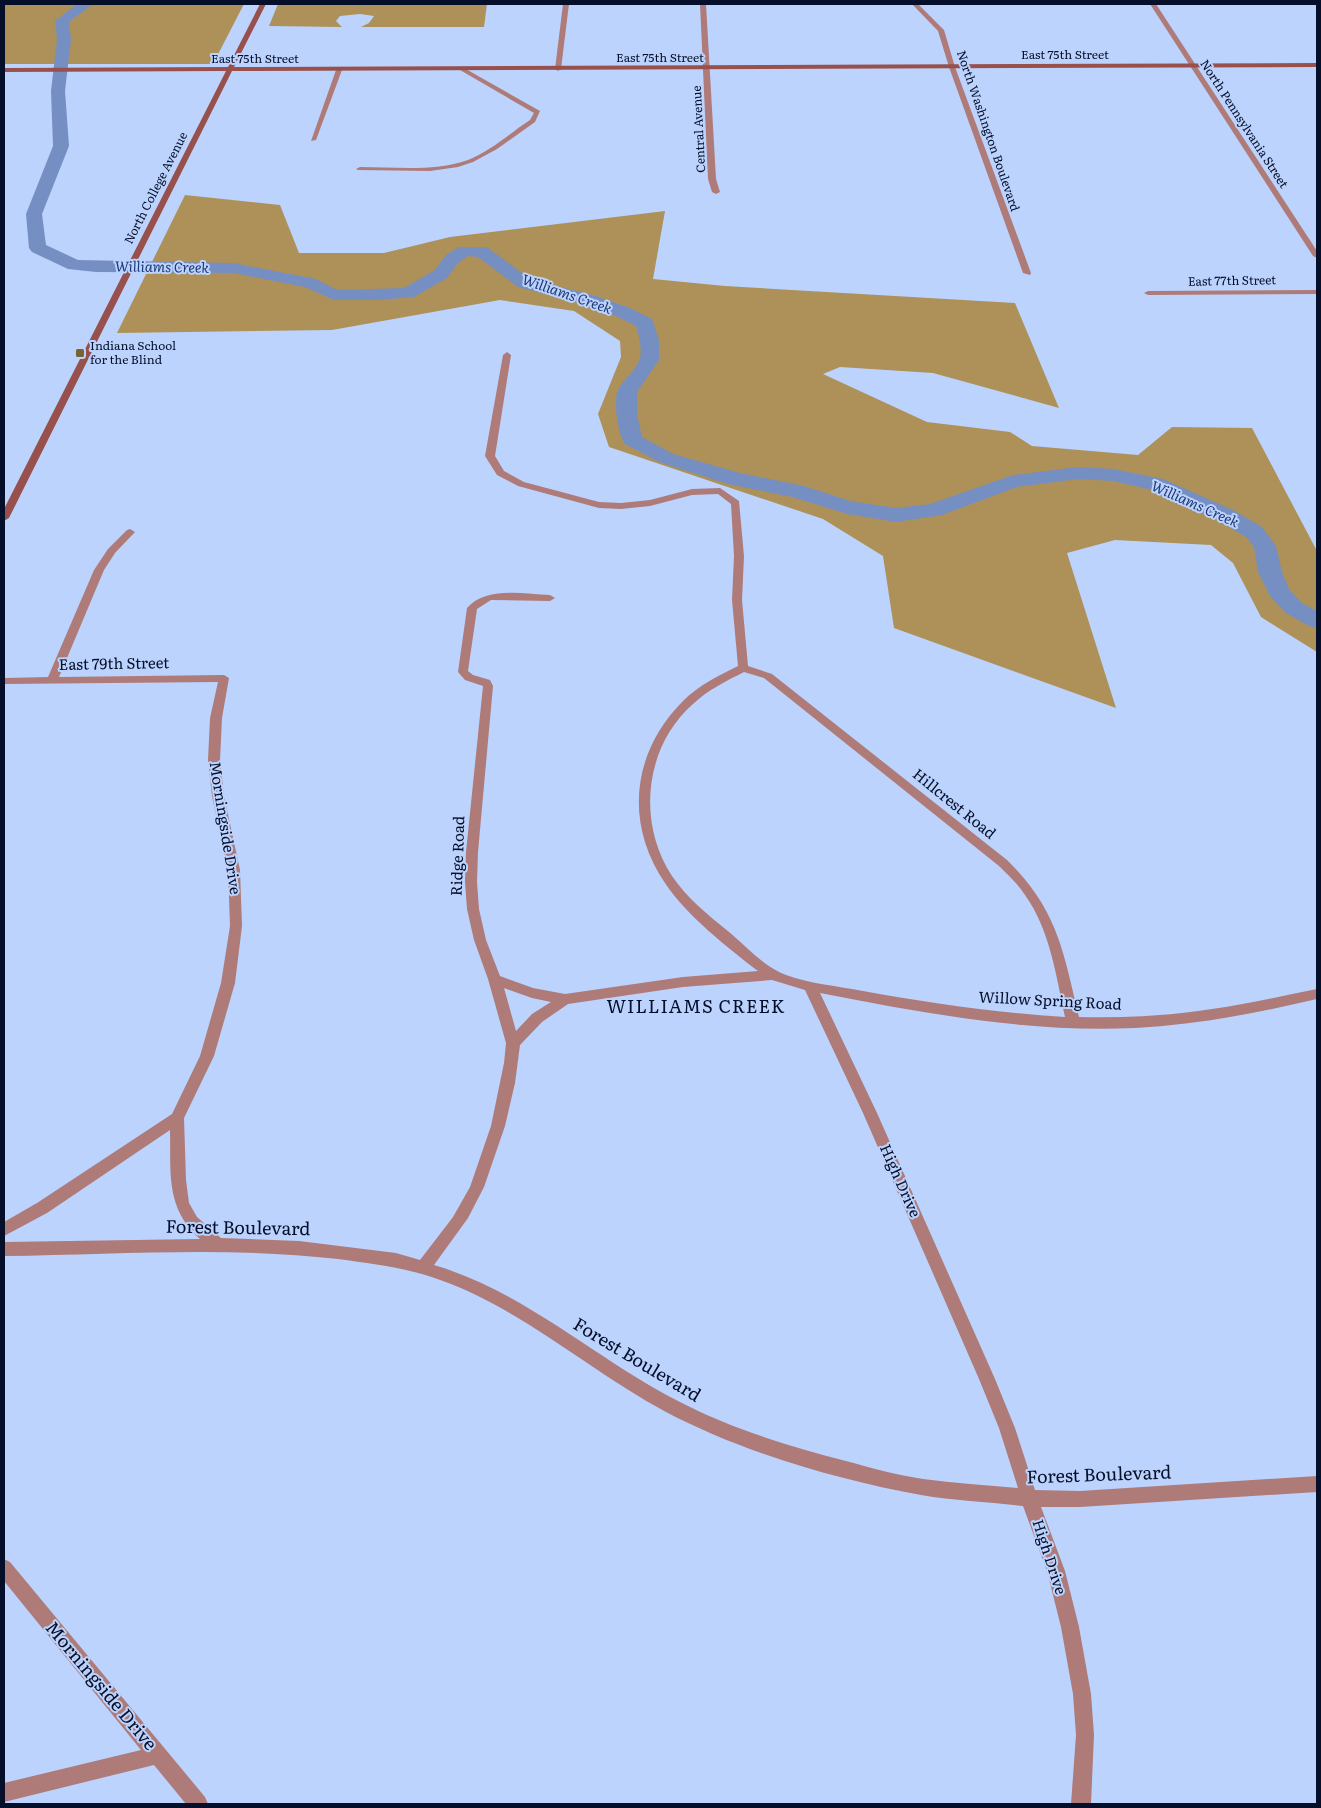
<svg xmlns="http://www.w3.org/2000/svg" width="1321" height="1808" font-family="Literata,serif">
<style>
.forest{fill:#ad9159}
.lines{fill:none;stroke-linecap:round;stroke-linejoin:round}
.river{fill:#768fc2;fill-rule:evenodd}
.street{fill:#ae7b78;fill-rule:evenodd}
.secondary{fill:#97504c;fill-rule:evenodd}
.poi-dot{fill:#7a6333;stroke:#bcd3fe;stroke-width:2}
.labels{text-anchor:middle;stroke-width:4;stroke-linejoin:round;paint-order:stroke}
.far-street-label{font-size:12px;fill:#050f29;stroke:#bcd3fe}
.far-poi-label{font-size:12px;fill:#050f29;stroke:#bcd3fe;text-anchor:start}
.far-water-label{font-size:14px;font-style:italic;fill:#1c3775;stroke:#bcd3fe}
.street-label{font-size:15px;fill:#050f29;stroke:#bcd3fe}
.quarter-label{font-size:18px;letter-spacing:1px;fill:#050f29;stroke:#bcd3fe}
.near-street-label{font-size:18px;fill:#050f29;stroke:#bcd3fe}
</style>
<rect width="100%" height="100%" fill="#bcd3fe"/>
<g class="forest">
<polygon points="4,4 244,4 213,64 4,64"/>
<polygon points="278,4 487,4 484,27 361,27 369,23 374,16 360,14 340,16 336,21 342,27 269,26"/>
<polygon points="185,195 280,205 299,253 384,253 450,237 665,211 653,279 725,286 1015,303 1059,408 933,373 840,367 823,374 927,422 1010,432 1032,446 1138,455 1172,427 1252,428 1317,551 1317,652 1261,617 1233,563 1211,545 1115,540 1067,553 1116,708 894,628 883,556 823,519 609,447 598,414 621,357 620,341 574,311 500,300 332,330 117,333"/>
</g>
<g class="lines">
<path class="river" d="M77,4H93L69,22L71,39L65,91L69,146L42,214L46,245L78,260L233,263L316,279L337,290L404,288L435,270L446,255L459,247H482L488,248L530,279L596,296L630,308L652,319L659,340V360L637,392V414L642,437L673,454L740,473L804,486L850,501L896,508L930,504L1013,475L1078,467L1113,469L1163,479L1233,510L1262,527L1276,546L1282,572L1289,589L1302,603L1317,611V628L1309,626L1286,613L1270,596L1258,572L1254,547L1246,537L1217,520L1148,489L1113,481L1078,479L1017,487L942,515L896,522L847,514L792,497L728,484L659,462L625,444C618,435 613,401 618,390C623,380 634,372 639,361C643,351 639,336 636,326L616,316L584,304L518,287L478,257L468,256L458,263L447,278L414,297L379,300H334L305,287L233,273L96,272L68,269L32,252L29,248L26,214L53,146L51,91L57,39L55,21Z"/>
<g class="street">
<polygon points="563,4 569,4 561,69 558,71 555,69"/>
<polygon points="700,4 706,4 716,179 720,192 716,194 712,192 708,179"/>
<polygon points="912,4 918,4 944,30 955,67 1031,273 1030,275 1023,273 949,67 938,31"/>
<polygon points="1150,4 1156,4 1317,251 1317,258 1313,256"/>
<polygon points="339,68 342,70 316,140 311,141 336,70"/>
<path d="M460,68H464L540,111L535,122L497,149L473,162L458,167L430,171L358,170L356,169L360,167C395,167 434,172 468,160C491,151 510,133 530,120L534,113L460,70Z"/>
<polygon points="1317,290 1317,294 1148,295 1144,293 1148,291"/>
<path d="M507,352L511,355L495,456L504,471L524,482L599,502L621,503L650,500L692,489L720,488L739,501L744,556L742,600L748,666L772,674L1007,860C1058,910 1063,951 1079,1017C1124,1018 1168,1016 1212,1009C1248,1004 1282,996 1317,989V999C1257,1013 1196,1025 1135,1028C1029,1033 923,1013 820,993L877,1113L995,1379L1015,1428L1035,1490L1080,1491L1317,1476V1492L1080,1507H1041L1065,1571L1079,1627L1091,1694L1094,1735L1091,1804H1071L1076,1735L1073,1694L1061,1627L1047,1571L1023,1506C990,1502 955,1501 921,1495C837,1480 742,1452 666,1412C591,1372 523,1310 443,1281C409,1268 374,1264 338,1259C227,1246 115,1255 4,1256V1242L200,1239C165,1208 171,1172 170,1130L47,1213L4,1236V1222L37,1203L172,1114L200,1056L221,983L230,926L228,870L212,796L208,760L210,718L218,682L4,684V678L48,677L94,570L108,549L127,530L130,529L135,532L115,553L104,570L59,677L224,675L229,678L222,718L220,760L224,796L240,870L242,926L235,983L214,1056L184,1118L186,1180L189,1203L197,1217L221,1238L299,1241L396,1253L420,1260L453,1217L470,1187L491,1126L504,1063L506,1043L488,979L474,940L467,909L465,882L466,852L483,686L465,680L458,672L467,608C486,586 524,594 550,595L555,598L550,601L491,600L477,609L468,671L473,675L490,680L493,686L478,852L477,882L479,909L486,940L500,976L533,988L565,994L683,977L758,971C729,949 685,914 665,883C624,823 632,752 683,701C699,685 718,676 738,666L732,600L734,556L731,504L718,494L692,495L650,506L621,509L599,508L518,486L497,475L485,456L503,355ZM744,672L764,678L999,866C1008,875 1018,884 1025,895C1050,930 1056,975 1065,1017C997,1013 930,1003 863,991C838,986 810,984 786,975C764,967 746,946 729,932C708,915 687,898 672,876C637,823 644,747 693,704C708,690 726,681 744,672ZM772,980L805,990L863,1113L979,1379L999,1428L1018,1488C986,1485 954,1483 923,1479C897,1475 871,1468 846,1461C788,1446 732,1429 678,1401C596,1359 525,1292 434,1265L468,1218L484,1187L505,1126L515,1083L520,1045L542,1022L568,1004L683,987ZM504,988L532,998L551,1002L532,1014L516,1031Z"/>
<polygon points="4,1559 10,1562 205,1797 208,1804 186,1804 154,1765 4,1802 4,1783 141,1750 4,1581"/>
</g>
<polygon class="secondary" points="260,4 266,4 234,67 1317,63 1317,67 232,71 9,518 4,521 4,509 226,71 4,72 4,68 228,67"/>
</g>
<rect class="poi-dot" x="75" y="348" width="10" height="10" rx="2.5"/>
<g class="labels">
<g class="far-street-label">
<text x="1065" y="59">East 75th Street</text>
<text x="660" y="62">East 75th Street</text>
<text x="255" y="63">East 75th Street</text>
<text transform="translate(1244 124) rotate(57)" y="4">North Pennsylvania Street</text>
<text transform="translate(699 129) rotate(-93)" y="4">Central Avenue</text>
<text transform="translate(988 131) rotate(71)" y="4">North Washington Boulevard</text>
<text transform="translate(156 188) rotate(-63)" y="4">North College Avenue</text>
<text transform="translate(1232 281) rotate(-1)" y="4">East 77th Street</text>
</g>
<g class="far-poi-label">
<text x="90" y="350">Indiana School<tspan x="90" dy="14">for the Blind</tspan></text>
</g>
<g class="far-water-label">
<text transform="translate(162 267) rotate(1)" y="5">Williams Creek</text>
<text transform="translate(567 294) rotate(19)" y="5">Williams Creek</text>
<text transform="translate(1195 504) rotate(24)" y="5">Williams Creek</text>
</g>
<g class="street-label">
<text transform="translate(114 664) rotate(-1)" y="5">East 79th Street</text>
<text transform="translate(954 804) rotate(39)" y="5">Hillcrest Road</text>
<text transform="translate(225 828) rotate(81)" y="5">Morningside Drive</text>
<text transform="translate(458 856) rotate(-88)" y="5">Ridge Road</text>
<text transform="translate(1050 1001) rotate(3)" y="5">Willow Spring Road</text>
<text transform="translate(900 1181) rotate(66)" y="5">High Drive</text>
<text transform="translate(1049 1557) rotate(72)" y="5">High Drive</text>
</g>
<g class="quarter-label">
<text x="696" y="1013">WILLIAMS CREEK</text>
</g>
<g class="near-street-label">
<text transform="translate(238 1228) rotate(1)" y="6">Forest Boulevard</text>
<text transform="translate(637 1360) rotate(31)" y="6">Forest Boulevard</text>
<text transform="translate(1099 1475) rotate(-2)" y="6">Forest Boulevard</text>
<text transform="translate(101 1686) rotate(50)" y="6">Morningside Drive</text>
</g>
</g>
<rect width="1321" height="1808" fill="none" stroke="#050f29" stroke-width="10"/>
</svg>
